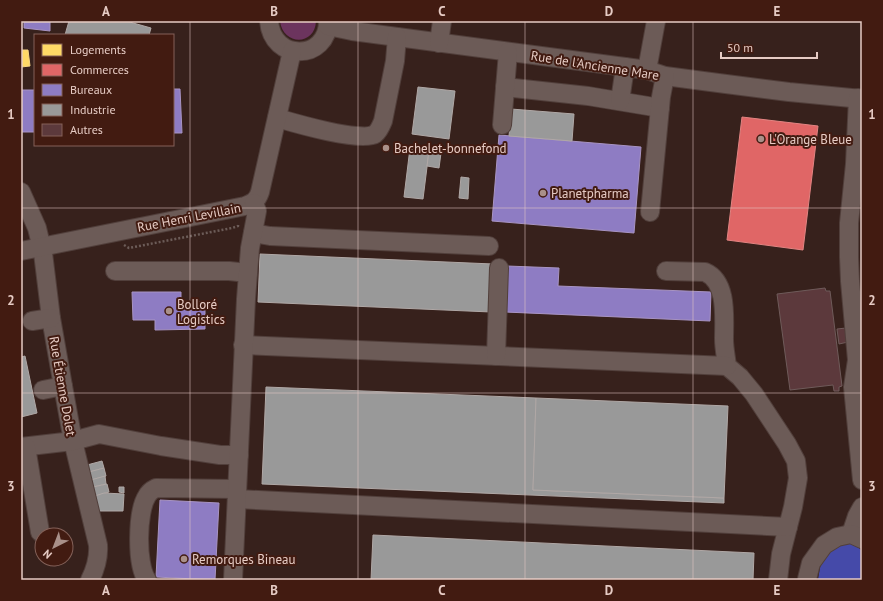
<svg xmlns="http://www.w3.org/2000/svg" width="883" height="601" font-family="'PT Sans',sans-serif">
<style>
.green{fill:#6c345e}
.water{fill:#454aa9}
.homes{fill:#ffd966;stroke:#f8d582}
.shops{fill:#e06666;stroke:#e28482}
.offices{fill:#8e7cc3;stroke:#a894c3}
.industry{fill:#999;stroke:#b0a8a6}
.building{fill:#5c393c;stroke:#6f5b5a}
.lines{fill:none;stroke-linecap:round;stroke-linejoin:round}
.minor-casing{stroke:#513f3b;stroke-width:20}
.path{stroke:#6c5c58;stroke-width:2.5;stroke-dasharray:2 2;stroke-linecap:butt}
.minor{stroke:#6c5b57;stroke-width:18}
.grid{fill:none;stroke:#e6cbc4;stroke-width:1;stroke-opacity:0.55}
.poi-dot{fill:#a99089;stroke:#421b11;stroke-width:1.5}
.labels{text-anchor:middle;stroke-width:4;stroke-linejoin:round;paint-order:stroke}
.street-label{font-size:13px;fill:#e6cbc4;stroke:#421b11}
.poi-label{font-size:13px;fill:#e6cbc4;stroke:#421b11;text-anchor:start}
.neatline{fill:none;stroke:#e6cbc4;stroke-width:1.5}
.grid-label{font-size:13px;text-anchor:middle;font-weight:bold;fill:#e6cbc4}
</style>
<rect width="100%" height="100%" fill="#37211c"/>
<path class="green" d="M280,21H316C315,46 283,46 280,21Z"/>
<path class="water" d="M845,542L855,544L862,551V580H818C823,553 820,554 845,542Z"/>
<polygon class="homes" points="21,50 28,50 30,66 21,67"/>
<polygon class="shops" points="742,117 818,126 803,250 727,240"/>
<g class="offices">
<polygon points="24,21 50,21 50,31 24,28"/>
<polygon points="173,89 180,89 182,133 173,133"/>
<rect x="21" y="90" width="14" height="42"/>
<polygon points="499,135 641,147 634,233 492,221"/>
<polygon points="507,266 559,268 558,286 711,292 710,321 505,312"/>
<polygon points="132,292 181,292 181,302 205,302 205,329 155,330 155,320 133,320"/>
<polygon points="160,500 219,503 215,580 156,577"/>
</g>
<g class="industry">
<polygon points="69,21 126,21 151,28 149,35 65,35"/>
<polygon points="418,87 455,91 449,139 412,134"/>
<polygon points="511,109 574,114 572,141 509,136"/>
<polygon points="410,148 429,151 423,199 404,197"/>
<polygon points="429,151 441,153 439,168 427,166"/>
<polygon points="461,177 469,178 468,199 459,198"/>
<polygon points="260,254 493,264 491,312 258,302"/>
<polygon points="25,356 37,413 21,417 21,357"/>
<polygon points="266,387 536,398 533,490 724,498 724,503 262,484"/>
<polygon points="536,398 728,406 724,498 533,490"/>
<polygon points="102,461 104,468 89,472 87,465"/>
<polygon points="104,468 106,476 91,480 89,472"/>
<polygon points="105,476 106,484 93,487 91,480"/>
<polygon points="107,484 109,492 95,496 93,487"/>
<polygon points="119,487 124,487 124,493 119,492"/>
<polygon points="104,493 124,494 123,511 99,511 95,496"/>
<polygon points="373,535 754,553 753,580 371,580"/>
</g>
<g class="building">
<polygon points="825,288 826,291 830,291 842,386 839,387 839,391 834,391 833,385 790,390 777,294"/>
<polygon points="846,328 848,342 839,344 837,329"/>
</g>
<g class="lines">
<defs>
<g id="minor">
<path d="M269,21C272,62 328,61 328,21"/>
<polyline points="328,26 352,31 625,67 647,70 665,76 726,84 789,92 862,99"/>
<polyline points="439,43 442,21"/>
<polyline points="647,70 656,21"/>
<polyline points="505,87 588,96 660,108"/>
<polyline points="858,98 855,164 849,223 849,257 850,281 857,360 853,387 862,480"/>
<polyline points="620,101 625,67"/>
<path d="M277,118C294,123 362,143 375,134C379,131 381,126 383,121L395,61L397,37"/>
<polyline points="502,125 508,52"/>
<path d="M21,192L37,228L43,253L51,318L63,386L73,441L98,545C99,558 96,568 90,580"/>
<polyline points="650,212 661,97 665,76"/>
<polyline points="253,233 270,236 489,246"/>
<path d="M21,251L245,206C253,203 257,201 260,192L292,51"/>
<polyline points="115,271 229,271 248,273"/>
<path d="M666,271L705,272C728,282 724,318 724,339C724,348 726,357 727,366L740,377L754,394L787,444L796,461L798,478L793,507L781,554L778,580"/>
<polyline points="32,321 51,318"/>
<polyline points="243,345 727,366"/>
<polyline points="496,356 499,268"/>
<polyline points="43,390 63,386"/>
<polyline points="21,447 73,441 99,434 161,446 220,455 239,455"/>
<polyline points="26,447 40,532"/>
<polyline points="237,499 788,527"/>
<polyline points="851,534 857,516 862,507"/>
<polyline points="807,579 811,563 824,545 837,537 851,534 862,539"/>
<path d="M147,580C136,565 137,511 147,496C149,492 152,490 156,488L237,489"/>
<polyline points="233,580 246,299 250,248 257,211 254,203"/>
</g>
</defs>
<use href="#minor" class="minor-casing"/>
<polyline class="path" points="124,245 129,248 232,228 238,226 238,224"/>
<use href="#minor" class="minor"/>
</g>
<path class="grid" d="M190,21V580M358,21V580M525,21V580M693,21V580M21,208H862M21,393H862"/>
<g class="poi-dot">
<circle cx="761" cy="139" r="4"/>
<circle cx="386" cy="148" r="4"/>
<circle cx="543" cy="193" r="4"/>
<circle cx="169" cy="311" r="4"/>
<circle cx="184" cy="559" r="4"/>
</g>
<g class="labels">
<g class="street-label">
<text transform="translate(595 65) rotate(9)" y="5">Rue de l'Ancienne Mare</text>
<text transform="translate(189 217) rotate(-11)" y="5">Rue Henri Levillain</text>
<text transform="translate(63 386) rotate(80)" y="5">Rue Étienne Dolet</text>
</g>
<g class="poi-label">
<text x="769" y="144">L'Orange Bleue</text>
<text x="394" y="153">Bachelet-bonnefond</text>
<text x="551" y="198">Planetpharma</text>
<text x="177" y="309">Bolloré<tspan x="177" dy="15">Logistics</tspan></text>
<text x="192" y="564">Remorques Bineau</text>
</g>
</g>
<rect width="883" height="601" fill="none" stroke="#421b11" stroke-width="44"/>
<rect x="34" y="34" width="140" height="112" fill="#421b11" stroke="#846159"/>
<rect x="42" y="44" width="20" height="12" fill="#ffd966" stroke="#846159"/>
<text x="70" y="54" font-size="12" fill="#e6cbc4">Logements</text>
<rect x="42" y="64" width="20" height="12" fill="#e06666" stroke="#846159"/>
<text x="70" y="74" font-size="12" fill="#e6cbc4">Commerces</text>
<rect x="42" y="84" width="20" height="12" fill="#8e7cc3" stroke="#846159"/>
<text x="70" y="94" font-size="12" fill="#e6cbc4">Bureaux</text>
<rect x="42" y="104" width="20" height="12" fill="#999999" stroke="#846159"/>
<text x="70" y="114" font-size="12" fill="#e6cbc4">Industrie</text>
<rect x="42" y="124" width="20" height="12" fill="#5c393c" stroke="#846159"/>
<text x="70" y="134" font-size="12" fill="#e6cbc4">Autres</text>
<g transform="translate(54 547) rotate(222)"><circle r="19" fill="#421b11" stroke="#846159"/>
<path d="M0-3L7 15L0 10L-7 15Z" fill="#a99089"/>
<text y="-6" font-size="11" font-weight="bold" text-anchor="middle" fill="#e6cbc4">N</text>
</g>
<path d="M721 52v6h96v-6" fill="none" stroke="#e6cbc4" stroke-width="2"/>
<text x="727" y="52" font-size="12" fill="#e6cbc4" stroke="#421b11" stroke-width="3" paint-order="stroke">50 m</text>
<rect x="22" y="22" width="839" height="557" class="neatline"/>
<g class="grid-label">
<text x="106" y="16">A</text>
<text x="274" y="16">B</text>
<text x="442" y="16">C</text>
<text x="609" y="16">D</text>
<text x="777" y="16">E</text>
<text x="11" y="119">1</text>
<text x="872" y="119">1</text>
<text x="11" y="305">2</text>
<text x="872" y="305">2</text>
<text x="11" y="491">3</text>
<text x="872" y="491">3</text>
<text x="106" y="595">A</text>
<text x="274" y="595">B</text>
<text x="442" y="595">C</text>
<text x="609" y="595">D</text>
<text x="777" y="595">E</text>
</g>
</svg>
